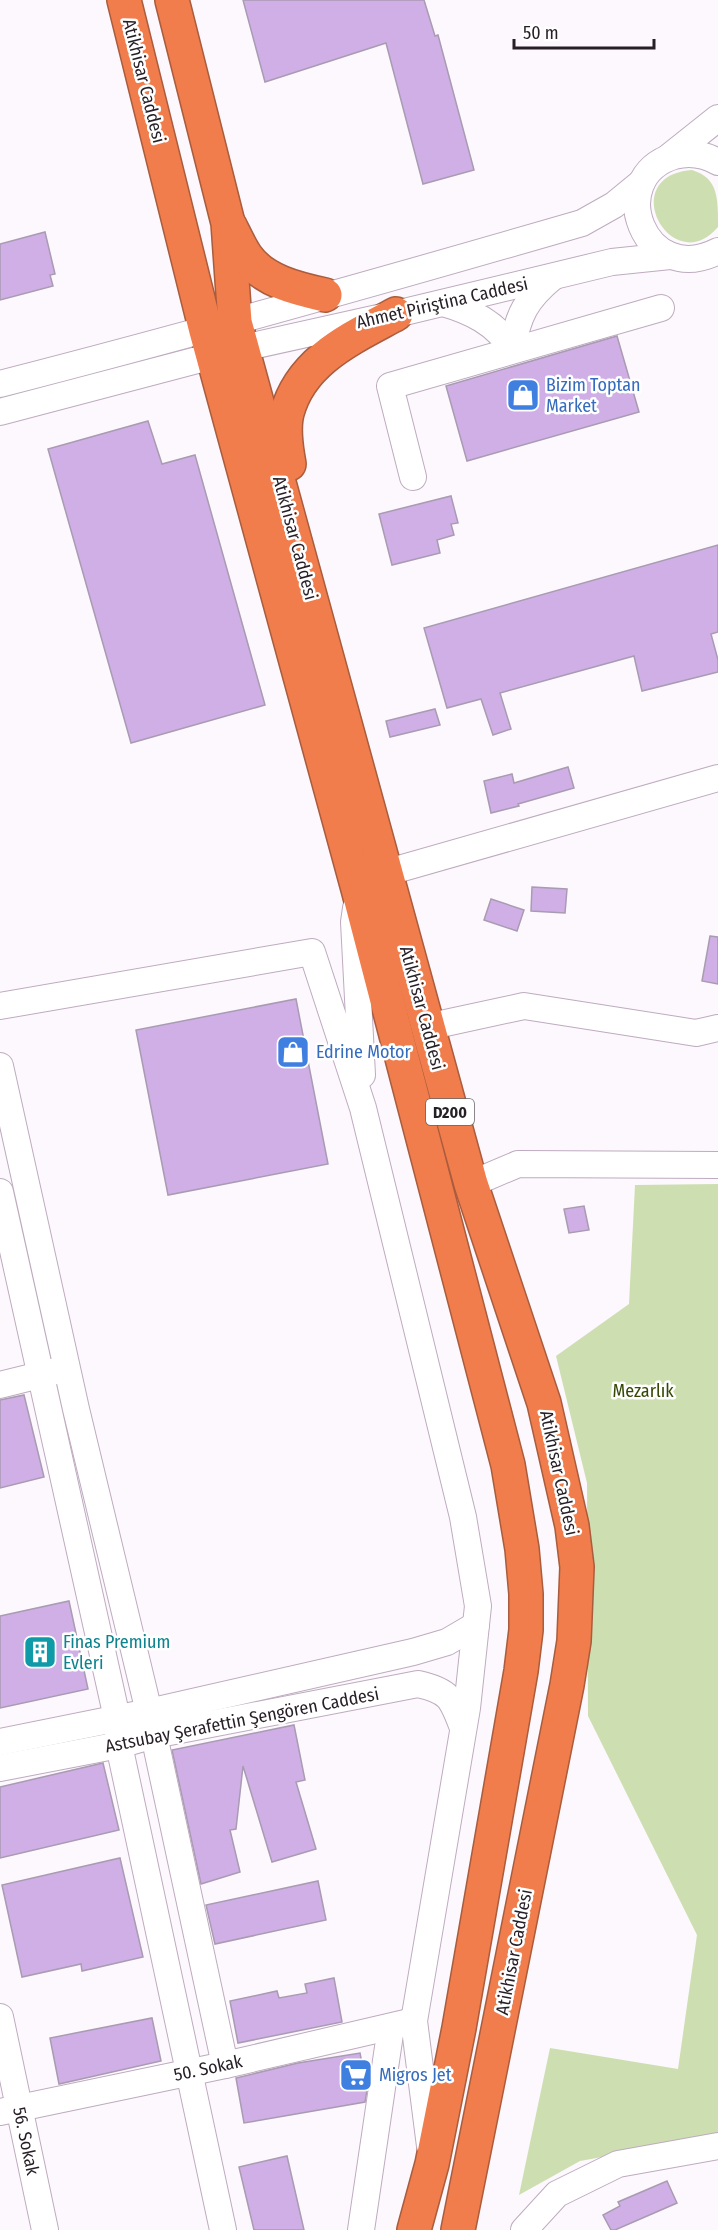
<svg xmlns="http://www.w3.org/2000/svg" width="718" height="2230" font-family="'Fira Sans Condensed',sans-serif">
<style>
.green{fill:#cddfb1}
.building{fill:#d0afe6;stroke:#a89bb2;stroke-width:1.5}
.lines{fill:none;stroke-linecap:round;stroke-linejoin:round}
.minor-casing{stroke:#beabbf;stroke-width:28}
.highway-casing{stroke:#a95c3e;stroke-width:36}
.minor{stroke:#fff;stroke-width:26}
.highway{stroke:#f07d4b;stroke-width:33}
.labels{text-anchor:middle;stroke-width:5;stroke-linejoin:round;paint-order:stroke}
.shield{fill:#fff;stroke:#676267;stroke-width:1.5}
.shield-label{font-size:16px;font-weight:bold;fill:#261f26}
.street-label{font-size:18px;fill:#261f26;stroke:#fff}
.shop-label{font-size:18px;fill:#366cbe;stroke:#fff;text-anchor:start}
.park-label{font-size:18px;fill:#344804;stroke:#fff}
.culture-label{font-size:18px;fill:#0d838f;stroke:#fff;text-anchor:start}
</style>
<rect width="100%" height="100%" fill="#fcf8fd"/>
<g class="green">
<path d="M692,170C718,178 718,197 718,227C672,281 614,176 692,170Z"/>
<polygon points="718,1184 718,2136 580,2161 519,2195 550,2048 678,2069 697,1935 588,1716 587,1483 556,1356 629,1304 635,1185"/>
</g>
<g class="building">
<polygon points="243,0 424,0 435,36 438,35 474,170 423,184 386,43 265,82"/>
<polygon points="45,232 55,274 50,275 53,286 0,300 0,244"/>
<polygon points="617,336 639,412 467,461 446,386"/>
<polygon points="148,421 162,464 195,455 265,705 131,743 48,449"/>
<polygon points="451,496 458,523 451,524 454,535 437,540 440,553 392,565 379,514"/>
<polygon points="718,545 718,632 711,634 718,660 718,672 642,691 634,656 500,693 511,729 493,735 481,699 447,708 424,628"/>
<polygon points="435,709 440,725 390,737 386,721"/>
<polygon points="568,767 574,788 518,804 519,806 491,813 484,781 512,774 514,783"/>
<polygon points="532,887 567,889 565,913 531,911"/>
<polygon points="491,899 524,910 517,931 484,920"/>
<polygon points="710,936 718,937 718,984 702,981"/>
<polygon points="296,999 328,1164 168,1195 136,1030"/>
<polygon points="584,1206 589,1230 569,1233 564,1209"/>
<polygon points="24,1395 44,1477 0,1488 0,1400"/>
<polygon points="69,1601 88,1689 0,1708 0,1616"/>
<polygon points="294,1725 305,1780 296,1782 316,1849 272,1862 243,1766 236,1829 230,1830 240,1872 201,1884 172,1750"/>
<polygon points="103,1763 119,1830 0,1858 0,1787"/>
<polygon points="120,1858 143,1957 82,1971 81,1964 22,1977 2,1885"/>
<polygon points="318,1881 326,1920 215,1944 206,1905"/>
<polygon points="334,1978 342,2022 238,2043 230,2001 277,1991 279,1998 307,1993 305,1984"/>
<polygon points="152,2018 161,2061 59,2084 50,2038"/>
<polygon points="360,2053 367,2090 365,2102 244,2123 236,2078 298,2063"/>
<polygon points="287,2156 304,2230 254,2230 239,2167"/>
<polygon points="667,2181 677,2203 615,2230 611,2230 603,2215 620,2206 618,2202"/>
</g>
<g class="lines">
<defs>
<g id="minor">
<polyline points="669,157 718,118"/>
<path d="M718,162C704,154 689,152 674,156C603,178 644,289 718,251"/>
<path d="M443,303C471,311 496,323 512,349"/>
<path d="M512,349C518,315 526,299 553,277"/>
<path d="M0,384C195,334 389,279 582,223L614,205L642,182"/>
<polyline points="0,412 243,348 396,314 612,262 670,256"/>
<polyline points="413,477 390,386 661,308"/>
<polyline points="385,873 718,778"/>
<polyline points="356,908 354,922 362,1075"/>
<polyline points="0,1006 312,952 363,1108 463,1517 478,1606 467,1708 414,2021 430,2146"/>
<polyline points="427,1027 524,1006 696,1033 718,1028"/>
<polyline points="0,1066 76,1409 149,1712 225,2065"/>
<polyline points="471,1184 518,1164 718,1165"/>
<polyline points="0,1192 117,1718 119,1745 223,2230"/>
<polyline points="0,1385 56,1371"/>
<polyline points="0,1742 149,1712 413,1652 447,1642 476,1625"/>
<path d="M0,1768L119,1745L154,1735L418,1684C450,1691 452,1699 463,1728"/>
<polyline points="0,2017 45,2230"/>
<polyline points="0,2112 225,2065 414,2021"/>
<polyline points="361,2230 391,2027"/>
<polyline points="524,2230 557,2194 618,2164 718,2146"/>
</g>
<g id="highway">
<polyline points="124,0 206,331 358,889 508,1465 522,1549 526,1594 526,1630 521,1671 459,2028 432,2164 414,2230"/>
<polyline points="172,0 228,223 235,322 471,1184 544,1403 572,1526 577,1567 574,1641 567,1685 458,2230"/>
<path d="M230,226C235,236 240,247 246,256C263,281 297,289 325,295"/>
<path d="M289,464C286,448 283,429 287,413C301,360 352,338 396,314"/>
</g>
</defs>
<use href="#minor" class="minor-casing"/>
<use href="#highway" class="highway-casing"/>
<use href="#minor" class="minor"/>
<use href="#highway" class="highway"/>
</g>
<defs>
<symbol id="shop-square" viewBox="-11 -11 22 22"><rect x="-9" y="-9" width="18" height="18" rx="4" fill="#3f7fe0" stroke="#fff"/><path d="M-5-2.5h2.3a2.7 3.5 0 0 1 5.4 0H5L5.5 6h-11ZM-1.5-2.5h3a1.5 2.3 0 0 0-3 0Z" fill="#fff"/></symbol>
<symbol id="building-square" viewBox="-11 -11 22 22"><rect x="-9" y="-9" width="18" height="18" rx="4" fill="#0f9aa8" stroke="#fff"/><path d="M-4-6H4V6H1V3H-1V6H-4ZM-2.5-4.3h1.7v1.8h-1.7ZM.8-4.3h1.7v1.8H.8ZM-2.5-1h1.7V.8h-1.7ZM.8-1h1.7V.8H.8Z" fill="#fff"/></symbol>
<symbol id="supermarket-square" viewBox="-11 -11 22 22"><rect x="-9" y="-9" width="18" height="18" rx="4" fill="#3f7fe0" stroke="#fff"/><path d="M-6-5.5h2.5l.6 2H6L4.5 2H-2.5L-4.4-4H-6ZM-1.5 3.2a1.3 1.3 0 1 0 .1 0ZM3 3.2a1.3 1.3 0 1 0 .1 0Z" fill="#fff"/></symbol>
</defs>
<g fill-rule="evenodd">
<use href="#shop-square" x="504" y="376" width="38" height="38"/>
<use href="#shop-square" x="274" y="1033" width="38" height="38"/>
<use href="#building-square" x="21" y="1633" width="38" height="38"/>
<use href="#supermarket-square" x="337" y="2056" width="38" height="38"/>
</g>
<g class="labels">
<rect class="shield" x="426" y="1099" width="48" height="26" rx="4.5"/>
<g class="shield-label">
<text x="450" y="1118">D200</text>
</g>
<g class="street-label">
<text transform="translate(144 81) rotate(76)" y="6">Atikhisar Caddesi</text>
<text transform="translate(442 303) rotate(-13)" y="6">Ahmet Piriştina Caddesi</text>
<text transform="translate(295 538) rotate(75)" y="6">Atikhisar Caddesi</text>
<text transform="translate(422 1008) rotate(75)" y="6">Atikhisar Caddesi</text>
<text transform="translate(559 1473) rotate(78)" y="6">Atikhisar Caddesi</text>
<text transform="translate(242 1720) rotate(-11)" y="6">Astsubay Şerafettin Şengören Caddesi</text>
<text transform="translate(514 1952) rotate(-79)" y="6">Atikhisar Caddesi</text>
<text transform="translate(208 2068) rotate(-12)" y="6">50. Sokak</text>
<text transform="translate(26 2141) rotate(78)" y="6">56. Sokak</text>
</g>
<g class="shop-label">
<text x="546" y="391">Bizim Toptan<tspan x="546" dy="21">Market</tspan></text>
<text x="316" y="1058">Edrine Motor</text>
<text x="379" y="2081">Migros Jet</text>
</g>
<g class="park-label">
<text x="643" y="1397">Mezarlık</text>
</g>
<g class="culture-label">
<text x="63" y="1648">Finas Premium<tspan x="63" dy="21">Evleri</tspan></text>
</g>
</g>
<path d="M514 39v9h140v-9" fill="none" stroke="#261f26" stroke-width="3"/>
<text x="523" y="39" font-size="18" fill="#261f26" stroke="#ffffff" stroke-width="4.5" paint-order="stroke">50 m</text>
</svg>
